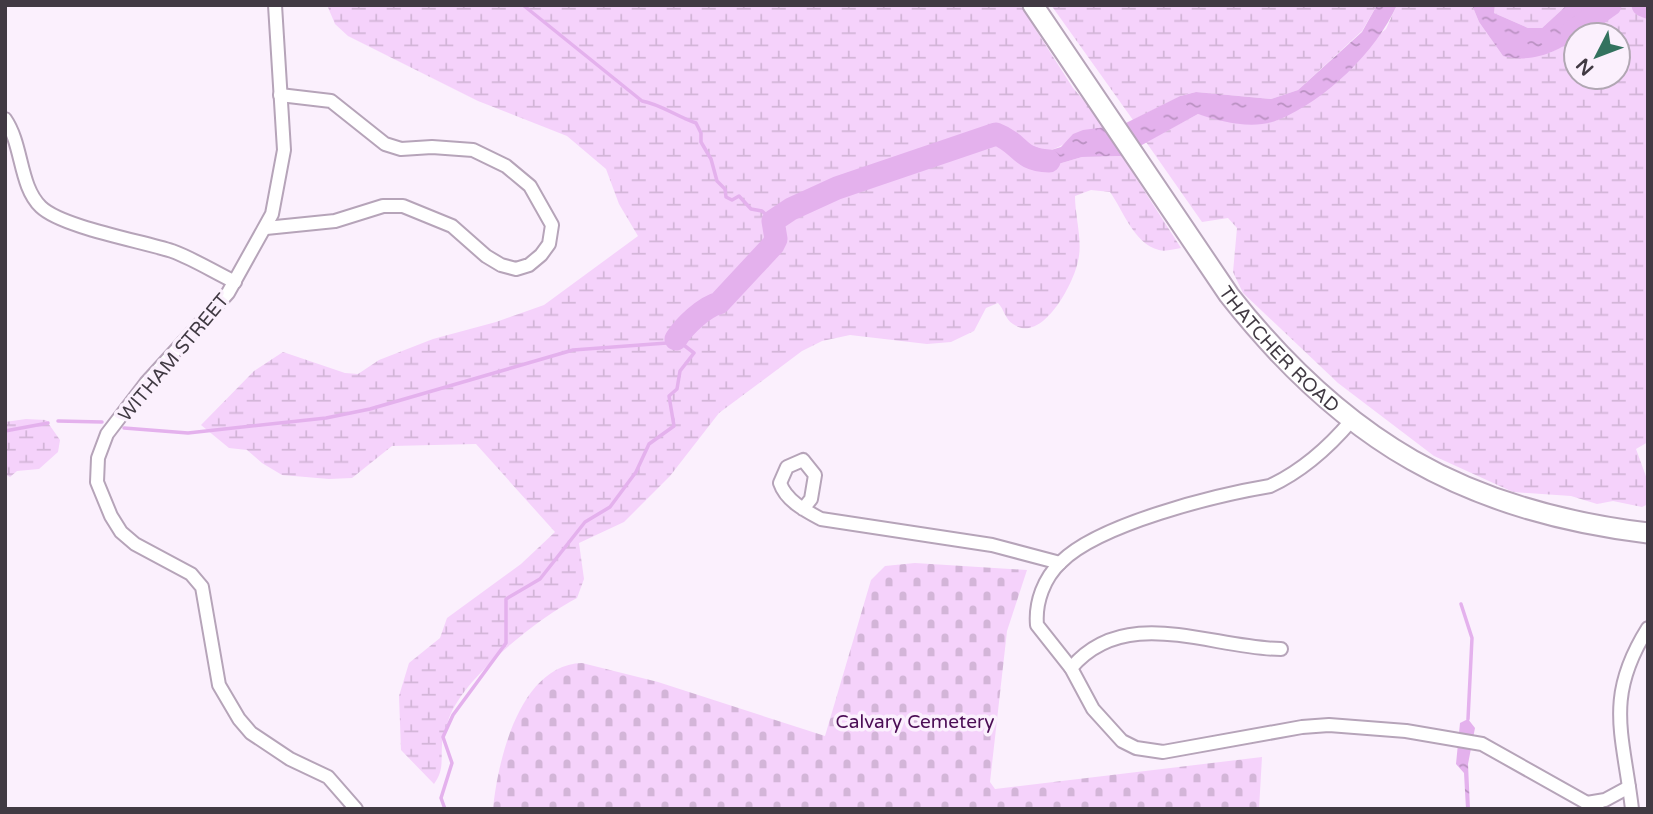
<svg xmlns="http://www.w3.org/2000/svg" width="1653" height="814" font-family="'Varela Round',sans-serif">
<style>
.wetland{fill:url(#wetland-marsh)}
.cemetery{fill:url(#cemetery-stones)}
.water{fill:url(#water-ripples)}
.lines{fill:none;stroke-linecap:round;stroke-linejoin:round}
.stream{stroke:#e4b1ed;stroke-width:3.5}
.river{stroke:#e4b1ed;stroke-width:23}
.street-casing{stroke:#b6a4b9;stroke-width:16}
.secondary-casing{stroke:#b6a4b9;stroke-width:23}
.street{stroke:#fff;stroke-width:12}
.secondary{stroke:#fff;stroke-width:19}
.labels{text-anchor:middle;stroke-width:7;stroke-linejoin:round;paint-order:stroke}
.street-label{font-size:19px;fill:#413a43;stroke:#fbf0fd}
.park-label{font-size:19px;fill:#4b0d55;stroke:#fbf0fd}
</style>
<defs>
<pattern id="wetland-marsh" width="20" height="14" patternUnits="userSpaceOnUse" patternTransform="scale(1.75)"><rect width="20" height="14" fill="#f5d2fb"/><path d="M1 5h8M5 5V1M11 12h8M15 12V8" fill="none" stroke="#d3b5d8"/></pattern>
<pattern id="cemetery-stones" width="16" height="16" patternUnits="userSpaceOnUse" patternTransform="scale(1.75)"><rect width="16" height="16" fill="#f5d2fb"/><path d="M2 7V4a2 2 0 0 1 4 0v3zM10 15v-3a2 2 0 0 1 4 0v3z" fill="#d3b5d8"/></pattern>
<pattern id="water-ripples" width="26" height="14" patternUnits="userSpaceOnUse" patternTransform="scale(1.75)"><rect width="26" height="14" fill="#e4b1ed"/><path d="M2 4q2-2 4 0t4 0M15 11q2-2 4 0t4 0" fill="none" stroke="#ba91c2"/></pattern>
</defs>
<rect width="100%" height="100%" fill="#fbf0fd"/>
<g class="wetland">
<path d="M327,5H1020L1073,88L1098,117L1104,128C1068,131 1075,143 1048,151L1038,170L1082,157L1122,156L1181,248C1175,249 1165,252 1159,250C1134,244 1123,210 1110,192L1091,190L1075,196C1075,217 1083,241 1078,261C1074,283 1042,345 1013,324C1005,319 1004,309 998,303L986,308L974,331L951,342L927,344L850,335L822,341L802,351L719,413L670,476L624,522L579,543L584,579L577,598C538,618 464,677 449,718C447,726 442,735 442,744C441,761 444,770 434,784L401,750L399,696L409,663L440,638L447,618L521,564L555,532L476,444L392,446L352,478L329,479L282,475L262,463L247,450L229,448L201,425L254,371L283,352L345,373L358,374L379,360L433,339L496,322L544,305L638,236L619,204L606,169L567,136L478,101L348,36L335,24Z"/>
<polygon points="1051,5 1377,5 1362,31 1298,90 1271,99 1196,92 1180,96 1133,120"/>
<path d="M1397,5H1472L1479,22L1503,56L1550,53L1576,37V77H1618V35H1579C1610,5 1603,5 1648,5V442L1636,449L1648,482V504L1642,507L1613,501L1597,504L1571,496L1513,492L1434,456L1338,383L1243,293L1233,272L1237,228L1228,218L1202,222L1146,142L1198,114L1241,124L1276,121L1386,29Z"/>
<polygon points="1495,5 1567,5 1542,28 1528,28 1494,13"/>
<polygon points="26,419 46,420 60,440 58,452 39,469 17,471 10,477 5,474 5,422"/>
</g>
<path class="cemetery" d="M915,563L1027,570L1007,631L990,782L995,789L1262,757L1259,809H493C498,759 520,665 582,663L658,682L825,736L871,580L885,566Z"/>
<g class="water">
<path d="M1377,5H1397C1376,52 1326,100 1278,120C1254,130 1221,122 1198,114L1122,156L1082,157L1038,170L1024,162L1020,155L1030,145L1048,151L1061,147L1073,134L1083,130L1122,125L1180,96L1196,92L1271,99L1298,90L1362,32Z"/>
<path d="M1472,5H1495L1494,13L1528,28H1542L1567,5H1610C1598,13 1592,23 1582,32C1562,51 1532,64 1503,56L1479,22Z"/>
<polygon points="1468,719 1475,728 1468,764 1470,809 1466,809 1464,773 1456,764 1460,723"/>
</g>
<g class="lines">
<g class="stream">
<path d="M523,5L642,101C660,104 678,117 696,123L701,133V142L711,159L717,181L725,189L726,197L732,200L739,196L751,209L762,211L773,221"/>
<polyline points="58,421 102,422"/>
<polyline points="124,428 188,433 326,418 370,409 573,350 667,343 676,339 694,353 680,371 677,389 669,396 674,426 649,444 636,472 610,507 585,522 540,579 506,599 506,643 453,715 443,737 452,763 441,798 445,809"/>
<polyline points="5,431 48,423"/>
<polyline points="1461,604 1472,638 1468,719"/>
</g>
<g class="river">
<polyline points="1643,5 1648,7"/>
<polyline points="1572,32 1610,5"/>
<path d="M676,339C684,326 704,307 719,303L773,245L776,239L773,221L791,209L837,188L996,134C1021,143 1018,160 1049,161"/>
</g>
<defs>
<g id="street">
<polyline points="275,5 284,150 272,214 228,293 146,383 107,434 98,458 97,482 111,516 121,532 135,544 191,574 202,587 219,685 239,719 251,733 290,759 328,777 356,809"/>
<path d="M5,119C23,145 19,186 41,207C62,227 141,241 172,251C194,259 214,272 235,282"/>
<polyline points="266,228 335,221 383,206 403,206 452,226 486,256 501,265 516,269 529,265 541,255 549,244 552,225 530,186 506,166 473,150 432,147 401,149 385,144 331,101 280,95"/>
<path d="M1351,421C1328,448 1302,471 1270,486C1216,495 1099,524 1061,562C1044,578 1035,602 1037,625L1071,668L1093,709L1122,741L1136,748L1163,752L1302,727L1329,725L1406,731L1482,744L1587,803"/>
<path d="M803,509L811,499L815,475L803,460L787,467L780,483C786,501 806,511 821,519L992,545L1060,563"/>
<path d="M1071,668C1126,603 1212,649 1281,649"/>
<polyline points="1598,809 1587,803 1605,800 1629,787"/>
<path d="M1632,809C1623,733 1604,698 1648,628"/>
</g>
<g id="secondary">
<path id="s1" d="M1033,5L1229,295C1343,440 1464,511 1648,533"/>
</g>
</defs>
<use href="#street" class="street-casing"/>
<use href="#secondary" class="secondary-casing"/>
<use href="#street" class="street"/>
<use href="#secondary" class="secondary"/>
</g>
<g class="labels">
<g class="street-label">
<text dy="7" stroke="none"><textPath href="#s1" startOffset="424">THATCHER ROAD</textPath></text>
<text transform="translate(173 357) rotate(-50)" y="7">WITHAM STREET</text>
</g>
<g class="park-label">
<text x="915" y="728">Calvary Cemetery</text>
</g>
</g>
<rect width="1653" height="814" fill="none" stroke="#413a43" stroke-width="14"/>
<g transform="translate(1597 56) rotate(228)"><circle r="33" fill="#fbf0fd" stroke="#b1a7b3" stroke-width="2"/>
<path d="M0-5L12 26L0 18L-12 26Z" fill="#33725f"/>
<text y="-10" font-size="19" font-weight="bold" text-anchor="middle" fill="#413a43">N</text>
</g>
</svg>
